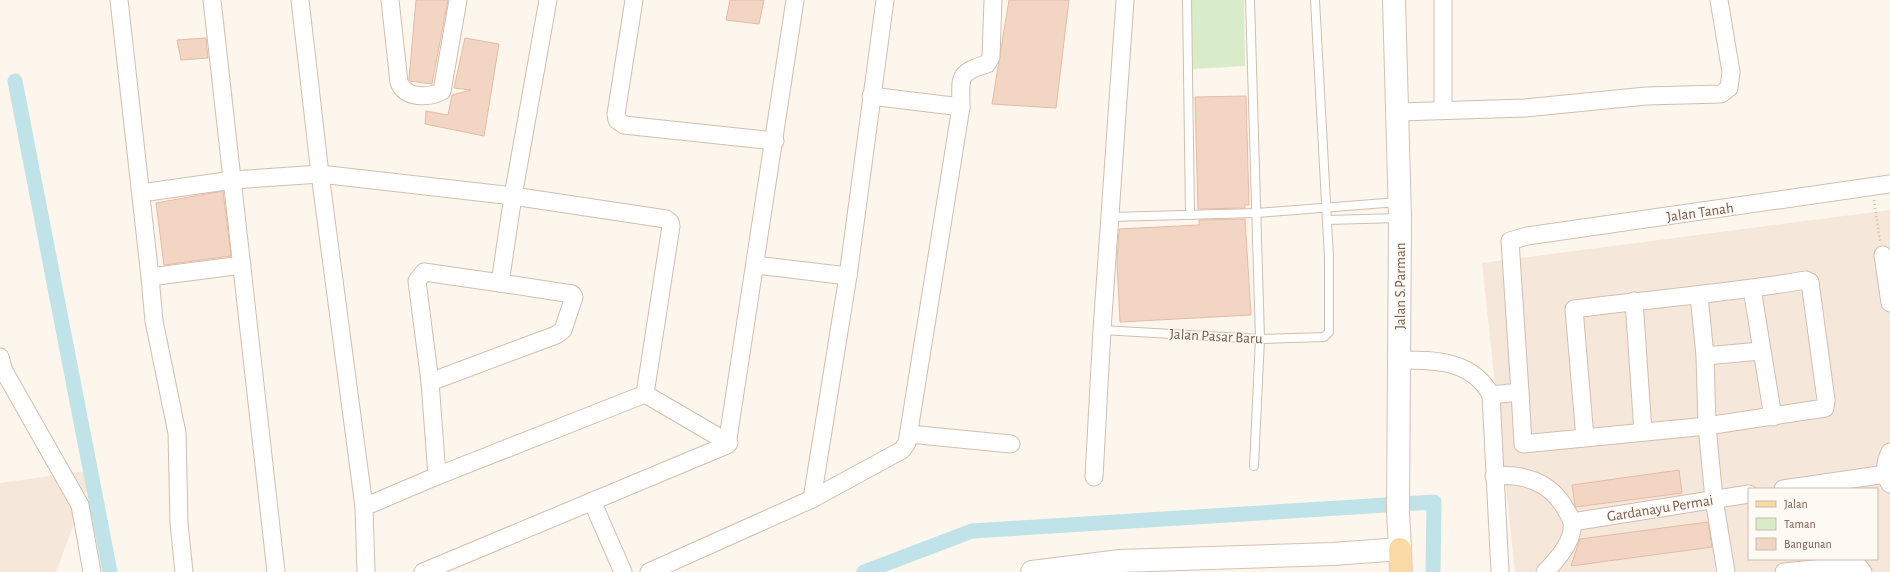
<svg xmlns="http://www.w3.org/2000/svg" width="1890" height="572" font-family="'Alegreya Sans',sans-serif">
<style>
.residential{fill:#f5e8da;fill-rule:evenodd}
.green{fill:#d8ecc9}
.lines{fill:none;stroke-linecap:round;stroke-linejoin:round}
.canal{stroke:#bfe3e8;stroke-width:15}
.building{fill:#f3d5c3;stroke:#e6bba3}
.lane-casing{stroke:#d1beb0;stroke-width:10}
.street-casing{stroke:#d1beb0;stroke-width:19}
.secondary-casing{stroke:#d6c0b0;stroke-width:24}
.primary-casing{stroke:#dad1cd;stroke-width:24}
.path{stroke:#d9b8a5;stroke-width:2.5;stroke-dasharray:1 3;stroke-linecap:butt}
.lane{stroke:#fff;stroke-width:8}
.street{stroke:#fff;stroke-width:17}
.secondary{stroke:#fff;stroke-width:22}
.primary{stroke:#fbd9a5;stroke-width:22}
.labels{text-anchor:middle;stroke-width:3;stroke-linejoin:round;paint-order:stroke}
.street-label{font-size:15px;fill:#7a5c4d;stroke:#fffaf3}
</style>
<rect width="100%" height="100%" fill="#fdf6ec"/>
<g class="residential">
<path d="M1890,210V572H1515L1482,263ZM1749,489H1877V559H1749Z"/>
<polygon points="94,470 56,572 0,572 0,483"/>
</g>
<polygon class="green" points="1191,0 1244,0 1245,66 1193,69"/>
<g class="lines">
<g class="canal">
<polyline points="15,81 110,572"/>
<polyline points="864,572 972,531 1434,502 1433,572"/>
</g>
</g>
<g class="building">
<polygon points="416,0 448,0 432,84 410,81 409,79"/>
<polygon points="730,0 764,0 759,24 726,20"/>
<polygon points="1009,0 1069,0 1056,108 992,104"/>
<polygon points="206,38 208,58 181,60 177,40"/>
<polygon points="465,38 499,44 484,136 425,124 426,111 448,115 452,95 471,90 454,88"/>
<polygon points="1246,96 1249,205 1245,205 1245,208 1198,209 1195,97"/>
<polygon points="223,191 231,256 164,265 156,203"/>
<polygon points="1245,219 1251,315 1120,322 1117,262 1119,229 1199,225 1199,220"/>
<polygon points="1679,470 1682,493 1576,507 1575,505 1572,485"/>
<polygon points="1708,522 1712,547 1571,566 1580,539"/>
</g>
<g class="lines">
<defs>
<g id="lane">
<polyline points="1187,0 1190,215"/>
<polyline points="1250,0 1260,339 1254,466"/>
<polyline points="1110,217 1256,213 1398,202"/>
<polyline points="1327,220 1400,218"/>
<polyline points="1102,330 1260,339 1324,337 1329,332 1329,258 1315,0"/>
</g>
<g id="street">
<polyline points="119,0 150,277"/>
<polyline points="212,0 276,572"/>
<polyline points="300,0 320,174 364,507 366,572"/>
<path d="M390,0L399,82C405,99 429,98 442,91L458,0"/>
<polyline points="634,0 616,114 617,120 624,125 775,141"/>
<polyline points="871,96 961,107"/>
<polyline points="1443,110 1443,0"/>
<polyline points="1399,112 1525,108 1646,96 1721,94 1729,88 1731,72 1719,0"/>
<polyline points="141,193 233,180 320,174 513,196 666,219 670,222 671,226 645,394"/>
<polyline points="1883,255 1890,303"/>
<polyline points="756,265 848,276"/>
<polyline points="1752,289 1773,417"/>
<polyline points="1699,295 1705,356 1707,426 1714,499 1726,572"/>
<polyline points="1634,301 1643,432"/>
<polyline points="1705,356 1761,351"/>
<polyline points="0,357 4,371 80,505 92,572"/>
<path d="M1400,360C1435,360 1472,360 1491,395L1500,572"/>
<polyline points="430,382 556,335 563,330 574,297 572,294 500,283"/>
<path d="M1520,392L1523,444L1707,426L1825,408L1826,400L1810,282L1806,280C1729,293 1651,299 1574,309L1585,438"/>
<polyline points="1491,395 1520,392 1510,241 1527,236 1890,184"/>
<polyline points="909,434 1011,444"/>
<polyline points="437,476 430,382 417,281 424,272 500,283 513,196 548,0"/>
<path d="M1494,476C1523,473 1550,482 1565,508C1567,512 1571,517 1572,522C1575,540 1557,560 1545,572"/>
<polyline points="1094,477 1102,330 1125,0"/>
<path d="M1890,484C1883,475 1885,462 1890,452"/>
<polyline points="1783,489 1886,474"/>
<polyline points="812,499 848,276 885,0"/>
<polyline points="592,501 623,572"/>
<polyline points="364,507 437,476 645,394 729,443"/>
<polyline points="1572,522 1749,494"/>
<polyline points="184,572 179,523 177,433 154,321 150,277 242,265"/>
<polyline points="423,572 727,445 795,0"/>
<path d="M649,572L812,499L902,450L907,443L961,107C961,78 956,73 987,64L991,57L993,0"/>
<polyline points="1784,572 1853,565 1859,567 1863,572"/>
</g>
<polyline id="secondary" points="1032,572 1120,561 1333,554 1400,549 1398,512 1400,218 1394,0"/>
<polyline id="primary" points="1400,549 1401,572"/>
</defs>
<use href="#lane" class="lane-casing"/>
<use href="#street" class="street-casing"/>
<use href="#secondary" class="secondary-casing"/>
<use href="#primary" class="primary-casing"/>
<polyline class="path" points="1874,200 1880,241"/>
<use href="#lane" class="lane"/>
<use href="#street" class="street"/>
<use href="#secondary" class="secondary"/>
<use href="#primary" class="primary"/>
</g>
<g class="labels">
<g class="street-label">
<text transform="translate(1700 212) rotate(-8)" y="5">Jalan Tanah</text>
<text transform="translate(1400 286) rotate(-90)" y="5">Jalan S.Parman</text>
<text transform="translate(1216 336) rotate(3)" y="5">Jalan Pasar Baru</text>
<text transform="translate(1660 508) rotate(-9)" y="5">Gardanayu Permai</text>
</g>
</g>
<rect x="1748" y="488" width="130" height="72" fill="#fffaf3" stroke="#cabbb1"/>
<rect x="1756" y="501" width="20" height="6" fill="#fbd9a5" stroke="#cabbb1"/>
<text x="1784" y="508" font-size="12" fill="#7a5c4d">Jalan</text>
<rect x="1756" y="518" width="20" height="12" fill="#d8ecc9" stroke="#cabbb1"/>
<text x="1784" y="528" font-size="12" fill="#7a5c4d">Taman</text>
<rect x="1756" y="538" width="20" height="12" fill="#f3d5c3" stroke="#cabbb1"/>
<text x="1784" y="548" font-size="12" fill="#7a5c4d">Bangunan</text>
</svg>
